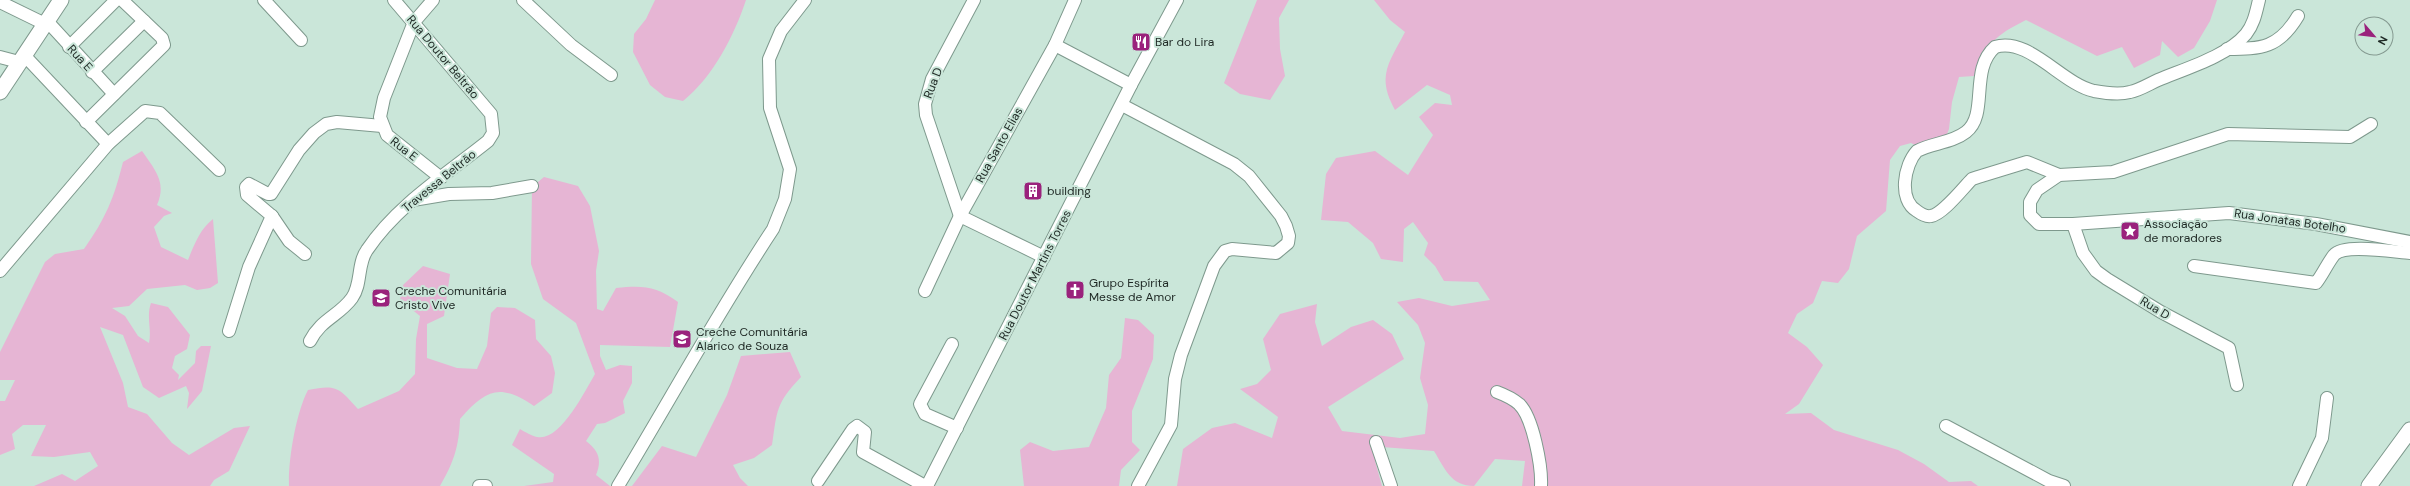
<svg xmlns="http://www.w3.org/2000/svg" width="2410" height="486" font-family="'DM Sans',sans-serif">
<style>
.green{fill:#e6b5d4}
.lines{fill:none;stroke-linecap:round;stroke-linejoin:round}
.minor-casing{stroke:#7e998d;stroke-width:14}
.major-casing{stroke:#7e998d;stroke-width:17}
.minor{stroke:#fff;stroke-width:12}
.major{stroke:#fff;stroke-width:15}
.labels{text-anchor:middle;stroke-width:4;stroke-linejoin:round;paint-order:stroke}
.poi-label{font-size:12px;fill:#1e2824;stroke:#cae6d9;text-anchor:start}
.street-label{font-size:12px;fill:#1e2824;stroke:#cae6d9}
</style>
<rect width="100%" height="100%" fill="#cae6d9"/>
<g class="green">
<path d="M655,0H746C734,36 713,77 683,101L665,97L650,85L633,52L634,34L646,19Z"/>
<polygon points="1257,0 1289,0 1279,18 1280,49 1285,76 1270,100 1240,94 1224,83"/>
<path d="M1374,0H2217L2210,21L2194,48L2178,57L2162,41L2160,55L2134,68L2122,47L2097,56L2026,20C1994,36 1988,43 1974,76L1959,77L1952,102L1949,129L1945,139L1921,148L1911,143L1900,146L1890,160L1886,211L1857,236L1849,269L1838,283L1822,281L1813,303L1797,314L1788,333L1807,347L1823,365L1799,404L1785,414L1811,413L1834,430L1898,450L1924,464L1949,482L1971,481L1978,486H1522L1525,461L1495,459L1474,486C1451,486 1445,469 1434,451L1382,447L1375,461L1382,486H1177L1183,449L1212,428L1235,423L1272,438L1278,417L1240,389L1257,384L1271,370L1263,339L1280,314L1317,304L1315,322L1322,346L1351,327L1373,320L1392,334L1404,359L1328,407L1342,431L1400,438L1425,434L1428,405L1420,378L1425,343L1418,325L1397,302L1419,298L1452,306L1490,300L1478,282L1444,281L1435,266L1424,255L1428,243L1413,222L1404,229L1403,262L1381,259L1373,243L1348,222L1321,220L1326,174L1336,158L1375,151L1408,175L1433,135L1419,117L1435,103L1452,105L1450,95L1427,85L1395,110C1376,76 1389,63 1405,32L1390,20Z"/>
<path d="M142,151C155,170 167,182 157,205L172,213L164,216L154,227L161,247L188,260C194,245 200,229 213,219L218,283L210,288L197,290L185,285L147,289L129,306L112,308L125,316L138,336L149,343C152,329 146,317 151,303L168,307L190,335L187,349L175,356L172,368L179,375L178,380L195,363L196,351L201,346H211L202,391L187,409L189,393L186,386L159,398L143,387L123,335L100,327L123,383L128,407L147,414L172,443L189,455L234,428L250,426L229,471L214,480L210,486H34L62,474L75,481L98,466L90,452L54,457L31,456L46,425H23L12,434L15,449L0,455V401H5L15,380H0V352L45,262L55,254L84,249C106,218 114,198 123,162Z"/>
<path d="M544,177L578,186L590,206L599,251L596,271L597,309L603,311L616,288C643,285 656,286 678,302L670,347L600,345V356L606,370L620,365L632,366V383L623,401L625,413L605,423L597,424L586,441C599,451 602,460 596,475L610,486H524L553,482L554,474L512,445L520,429C525,432 532,436 537,437C560,442 585,391 595,374L576,323L543,299L531,264L532,187Z"/>
<path d="M423,266L450,274L444,316L427,324V358L457,368L477,369L487,346L491,313L497,307L515,308L535,320L536,339L551,356L555,373L552,393L534,406C500,383 486,389 460,419C459,446 454,462 440,486H289C288,460 296,413 308,390C337,384 339,388 358,409L399,391L415,374L416,339L420,316L400,300L403,285Z"/>
<polygon points="1125,318 1138,320 1154,335 1153,359 1132,411 1132,442 1140,450 1121,470 1119,486 1024,486 1020,450 1030,442 1053,451 1089,447 1106,408 1109,375 1121,358"/>
<path d="M790,352L801,377C776,403 777,410 772,445L754,458L733,465L740,478L748,486H632L662,446L696,457L727,395L741,356Z"/>
</g>
<g class="lines">
<defs>
<g id="minor">
<polyline points="264,0 301,40"/>
<polyline points="433,0 414,22 384,98 380,117 387,135 441,178"/>
<polyline points="523,0 571,45 611,75"/>
<polyline points="974,0 932,79 925,104 926,115 960,216 1044,257"/>
<polyline points="0,2 45,24"/>
<polyline points="47,21 114,94"/>
<polyline points="1055,45 1131,85"/>
<polyline points="69,47 116,0"/>
<path d="M2227,49C2262,49 2279,48 2298,16"/>
<polyline points="24,55 108,144"/>
<polyline points="0,57 19,62"/>
<polyline points="92,72 144,21"/>
<polyline points="1122,105 1234,164 1249,176 1281,216 1286,226 1289,236 1288,243 1276,253 1232,249 1225,251 1214,266 1181,355 1175,379 1171,425 1138,486"/>
<polyline points="86,122 164,45 162,38 122,0"/>
<polyline points="2371,124 2350,137 2228,134 2113,172 2059,175 2037,190 2030,202 2030,215 2039,224 2073,224 2229,213 2316,224 2410,242"/>
<path d="M2059,175L2027,162L1978,177L1972,179C1963,188 1943,214 1931,216C1926,217 1921,214 1917,211C1898,200 1904,165 1917,151C1932,143 1952,143 1966,132C1989,114 1969,70 1995,47C2028,36 2062,84 2094,91C2105,93 2119,95 2130,92C2140,90 2149,84 2158,80C2184,69 2228,56 2246,34C2254,24 2256,12 2259,0"/>
<polyline points="413,200 449,194 492,193 532,186"/>
<polyline points="272,216 289,241 305,254"/>
<polyline points="2073,224 2083,253 2096,271 2107,279 2161,312 2229,348 2237,385"/>
<path d="M2194,266L2316,283C2323,274 2327,264 2334,255C2344,243 2395,252 2410,253"/>
<polyline points="0,271 108,144 145,111 160,113 219,170"/>
<polyline points="925,291 960,216 1055,45 1075,0"/>
<polyline points="229,331 249,267 272,216 247,195 246,187 249,184 268,194 271,194 299,150 314,133 326,124 337,122 382,126"/>
<path d="M310,341C321,319 339,316 352,298C362,284 357,264 367,250C397,205 447,174 488,141L493,133L491,114L394,0"/>
<polyline points="952,344 920,404 925,414 957,428"/>
<path d="M1497,392C1505,395 1512,398 1519,404C1533,417 1542,467 1541,486"/>
<polyline points="1946,426 2049,481 2064,486"/>
<polyline points="1376,442 1391,486"/>
<polyline points="818,481 853,429 857,426 865,432 863,452 925,486"/>
<polyline points="479,486 486,486"/>
<path d="M618,486C670,400 718,312 773,229L785,199L790,169L770,108L769,59L781,31L805,0"/>
<polyline points="927,486 1131,85 1177,0"/>
<polyline points="2299,486 2322,438 2327,398"/>
</g>
<g id="major">
<polyline points="0,92 61,0"/>
<polyline points="2369,486 2410,430"/>
</g>
</defs>
<use href="#minor" class="minor-casing"/>
<use href="#major" class="major-casing"/>
<use href="#minor" class="minor"/>
<use href="#major" class="major"/>
</g>
<defs>
<symbol id="restaurant-square" viewBox="-11 -11 22 22"><rect x="-9" y="-9" width="18" height="18" rx="4" fill="#9a227c" stroke="#cae6d9"/><path d="M-5-6h1v4h1v-4h1v4h1v-4h1v5L-1.5 .5V6h-2V.5L-5-1ZM5-6V6H3V1.5H1.5Q1.5-4 5-6Z" fill="#fff"/></symbol>
<symbol id="building-square" viewBox="-11 -11 22 22"><rect x="-9" y="-9" width="18" height="18" rx="4" fill="#9a227c" stroke="#cae6d9"/><path d="M-4-6H4V6H1V3H-1V6H-4ZM-2.5-4.3h1.7v1.8h-1.7ZM.8-4.3h1.7v1.8H.8ZM-2.5-1h1.7V.8h-1.7ZM.8-1h1.7V.8H.8Z" fill="#fff"/></symbol>
<symbol id="sight-square" viewBox="-11 -11 22 22"><rect x="-9" y="-9" width="18" height="18" rx="4" fill="#9a227c" stroke="#cae6d9"/><path d="M0-6L1.8-2.2L6-1.7L2.9 1.2L3.7 5.4L0 3.3L-3.7 5.4L-2.9 1.2L-6-1.7L-1.8-2.2Z" fill="#fff"/></symbol>
<symbol id="church-square" viewBox="-11 -11 22 22"><rect x="-9" y="-9" width="18" height="18" rx="4" fill="#9a227c" stroke="#cae6d9"/><path d="M-1.2-6h2.4v3.5h3.3v2.4h-3.3V6h-2.4V-.1h-3.3v-2.4h3.3Z" fill="#fff"/></symbol>
<symbol id="school-square" viewBox="-11 -11 22 22"><rect x="-9" y="-9" width="18" height="18" rx="4" fill="#9a227c" stroke="#cae6d9"/><path d="M0-5L7-2L0 1L-7-2ZM-4 1L0 2.5L4 1V4Q0 6-4 4Z" fill="#fff"/></symbol>
</defs>
<g fill-rule="evenodd">
<use href="#restaurant-square" x="1130" y="31" width="22" height="22"/>
<use href="#building-square" x="1022" y="180" width="22" height="22"/>
<use href="#sight-square" x="2119" y="220" width="22" height="22"/>
<use href="#church-square" x="1064" y="279" width="22" height="22"/>
<use href="#school-square" x="370" y="287" width="22" height="22"/>
<use href="#school-square" x="671" y="328" width="22" height="22"/>
</g>
<g class="labels">
<g class="poi-label">
<text x="1155" y="46">Bar do Lira</text>
<text x="1047" y="195">building</text>
<text x="2144" y="228">Associação<tspan x="2144" dy="14">de moradores</tspan></text>
<text x="1089" y="287">Grupo Espírita<tspan x="1089" dy="14">Messe de Amor</tspan></text>
<text x="395" y="295">Creche Comunitária<tspan x="395" dy="14">Cristo Vive</tspan></text>
<text x="696" y="336">Creche Comunitária<tspan x="696" dy="14">Alarico de Souza</tspan></text>
</g>
<g class="street-label">
<text transform="translate(443 57) rotate(50)" y="4">Rua Doutor Beltrão</text>
<text transform="translate(80 58) rotate(48)" y="4">Rua E</text>
<text transform="translate(933 83) rotate(-69)" y="4">Rua D</text>
<text transform="translate(999 145) rotate(-61)" y="4">Rua Santo Elias</text>
<text transform="translate(404 149) rotate(38)" y="4">Rua E</text>
<text transform="translate(439 181) rotate(-39)" y="4">Travessa Beltrão</text>
<text transform="translate(2290 221) rotate(8)" y="4">Rua Jonatas Botelho</text>
<text transform="translate(1035 275) rotate(-63)" y="4">Rua Doutor Martins Torres</text>
<text transform="translate(2155 308) rotate(31)" y="4">Rua D</text>
</g>
</g>
<g transform="translate(2374 36) rotate(118)"><circle r="19" fill="#cae6d9" stroke="#859a91"/>
<path d="M0-3L7 15L0 10L-7 15Z" fill="#9a227c"/>
<text y="-6" font-size="11" font-weight="bold" text-anchor="middle" fill="#1e2824">N</text>
</g>
</svg>
